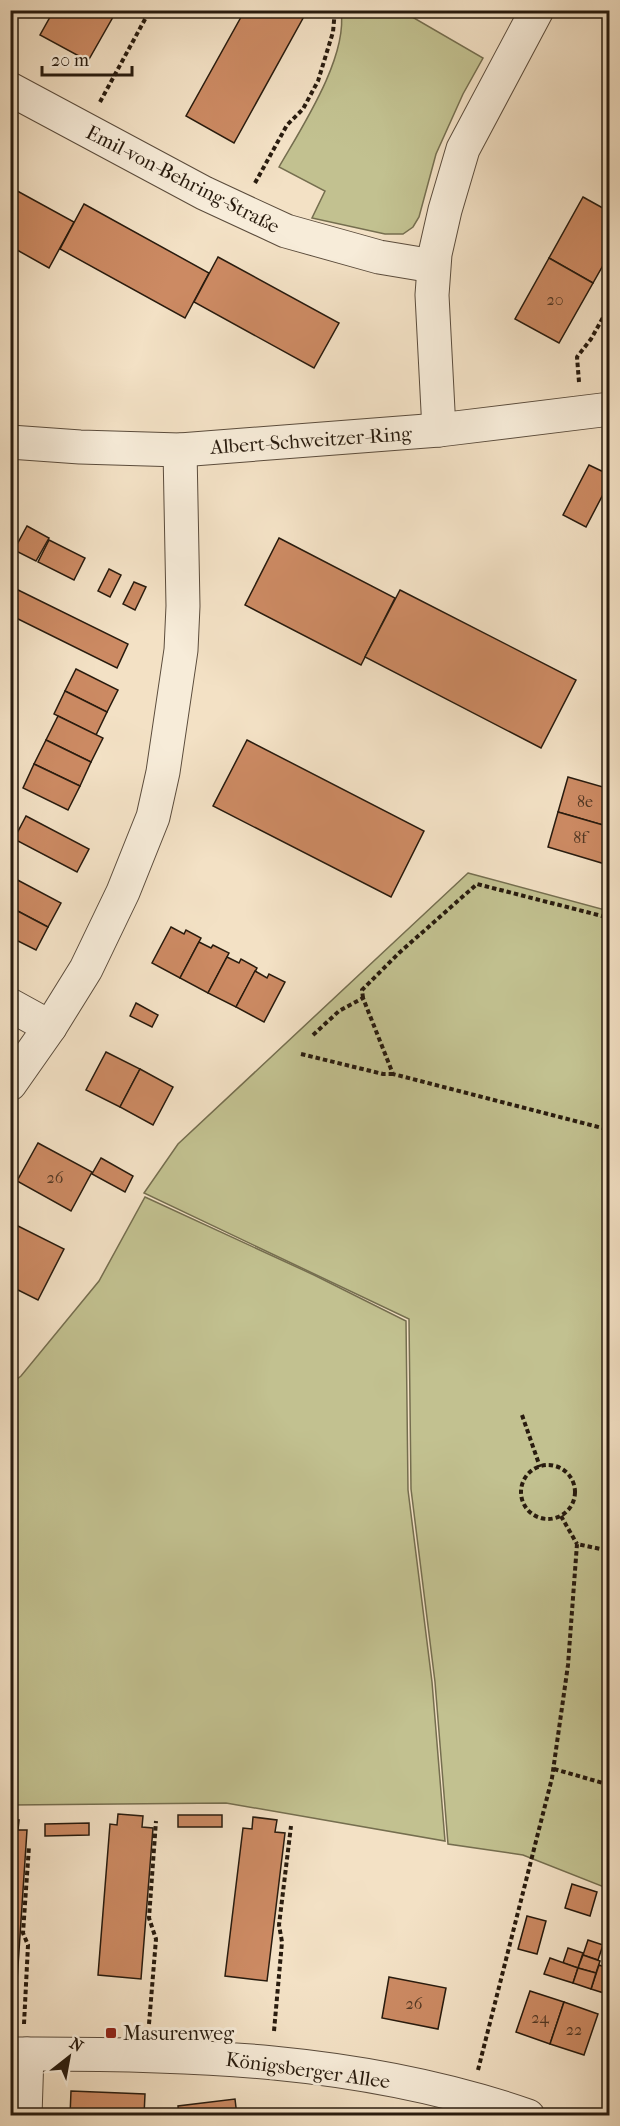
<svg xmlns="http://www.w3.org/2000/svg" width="620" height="2126" font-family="'IM FELL French Canon',serif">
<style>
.green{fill:#c2c190;stroke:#756e4f;stroke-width:1.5}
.building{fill:#cc8a63;stroke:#281b0e;stroke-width:1.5}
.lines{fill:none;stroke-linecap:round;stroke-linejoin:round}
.minor-casing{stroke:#5b4c3c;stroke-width:35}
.path{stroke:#281b0e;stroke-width:4;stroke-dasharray:4.5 3;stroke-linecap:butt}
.minor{stroke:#f7ecd9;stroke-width:33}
.poi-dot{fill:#8f2418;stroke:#f7ecd9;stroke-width:2}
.labels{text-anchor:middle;stroke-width:6;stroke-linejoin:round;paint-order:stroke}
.number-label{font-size:16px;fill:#513723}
.street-label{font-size:20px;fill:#281b0e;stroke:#f7ecd9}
.poi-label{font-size:20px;fill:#281b0e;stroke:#f7ecd9;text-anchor:start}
</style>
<rect width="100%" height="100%" fill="#f3e1c5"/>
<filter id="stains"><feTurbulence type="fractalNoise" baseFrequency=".00333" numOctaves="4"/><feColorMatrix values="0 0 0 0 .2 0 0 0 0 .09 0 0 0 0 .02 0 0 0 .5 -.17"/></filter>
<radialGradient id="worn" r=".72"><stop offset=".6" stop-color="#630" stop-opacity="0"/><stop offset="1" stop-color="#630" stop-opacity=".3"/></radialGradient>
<g class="green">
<path d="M341,11H402L483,58L463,94L436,154L419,217L413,227L403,234H385L312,218L325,191L279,167C302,127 348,57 341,11Z"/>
<polygon points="468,873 609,911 609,1889 523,1855 448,1844 435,1682 411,1489 409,1319 144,1193 178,1144"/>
<polygon points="145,1197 314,1275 406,1321 408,1490 432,1682 445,1841 226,1803 11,1805 11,1384 21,1376 99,1281"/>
</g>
<g class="building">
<polygon points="54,10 117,10 88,61 40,35"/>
<polygon points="245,10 307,11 234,143 186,116"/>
<polygon points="605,10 610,10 610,22 602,17"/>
<polygon points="10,187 74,222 49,268 10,246"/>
<polygon points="583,197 610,212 610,253 593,283 549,258"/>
<polygon points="84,204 209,273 185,318 60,249"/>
<polygon points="218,257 339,323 314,368 194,302"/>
<polygon points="549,258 593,283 559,343 515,319"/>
<polygon points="589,465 610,475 610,481 586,527 563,515"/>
<polygon points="27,526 49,538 36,561 14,550"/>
<polygon points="279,538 395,598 361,665 245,605"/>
<polygon points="49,540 85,558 74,580 38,562"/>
<polygon points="109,569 121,575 110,597 98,591"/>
<polygon points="134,582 146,587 135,610 123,604"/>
<polygon points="10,586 128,644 117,668 10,615"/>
<polygon points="400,590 576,680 541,748 365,657"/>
<polygon points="76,669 118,690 107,712 65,691"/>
<polygon points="65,691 107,712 96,735 54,714"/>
<polygon points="58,716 103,738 91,762 46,740"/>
<polygon points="46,740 91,762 80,786 34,764"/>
<polygon points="247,740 424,831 391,897 213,806"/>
<polygon points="34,764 80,786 68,810 23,788"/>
<polygon points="568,777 610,789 610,827 558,812"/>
<polygon points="558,812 610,827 610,849 605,864 548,847"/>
<polygon points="26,816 89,849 77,872 14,839"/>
<polygon points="10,876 61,903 48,927 10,907"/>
<polygon points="10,907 48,927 36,950 10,937"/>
<polygon points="171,927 184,934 186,930 201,938 180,978 152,963"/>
<polygon points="199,942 211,948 213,945 229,953 208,993 180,978"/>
<polygon points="227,957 239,963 241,959 257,968 236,1007 208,993"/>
<polygon points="255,971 267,978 269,974 285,982 264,1022 236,1007"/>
<polygon points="136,1003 158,1015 152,1027 130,1016"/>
<polygon points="106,1052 140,1069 120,1107 86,1090"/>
<polygon points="140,1069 173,1087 153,1125 120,1107"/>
<polygon points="38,1143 92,1172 71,1211 17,1181"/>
<polygon points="101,1158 133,1176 125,1192 92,1174"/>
<polygon points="10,1222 64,1249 38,1300 10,1286"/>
<polygon points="118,1814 143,1816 142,1827 153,1828 141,1979 98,1975 110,1824 117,1825"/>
<rect x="178" y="1815" width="44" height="12"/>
<polygon points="253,1817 277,1820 275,1832 285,1833 267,1981 225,1976 243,1828 252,1829"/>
<polygon points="10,1819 19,1820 18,1830 27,1830 17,1981 10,1980"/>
<polygon points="89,1823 89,1835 45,1836 45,1824"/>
<polygon points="572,1884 597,1892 590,1916 565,1908"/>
<polygon points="527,1916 546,1921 537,1954 518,1949"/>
<polygon points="588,1940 603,1945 598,1960 583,1955"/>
<polygon points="568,1948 583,1953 578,1968 563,1963"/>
<polygon points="583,1955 600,1961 596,1973 578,1968"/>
<polygon points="550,1958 578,1968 573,1983 544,1974"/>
<polygon points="599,1965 610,1969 610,1985 607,1994 591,1989"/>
<polygon points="578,1968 596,1973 591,1989 573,1983"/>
<polygon points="389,1977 446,1988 438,2029 382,2018"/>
<polygon points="530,1991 564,2002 550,2044 516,2032"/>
<polygon points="564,2002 598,2014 584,2055 550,2044"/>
<polygon points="71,2091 145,2094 144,2116 70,2116"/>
<polygon points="235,2099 237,2116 179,2116 178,2106"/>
</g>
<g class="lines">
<defs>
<g id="minor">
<polyline points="10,89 204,193 286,231 379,257 433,266"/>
<polyline points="439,430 432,295 435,254 445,210 463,149 537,10"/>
<polyline points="10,442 80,447 180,450 439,430 610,409"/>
<polyline points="10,1005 50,1027"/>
<polyline points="10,1084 50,1027 86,969 123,892 153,817 163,772 181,650 183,606 180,450"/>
<path d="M10,2054C185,2053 362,2058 528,2116"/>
<polyline points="25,2116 27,2054"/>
</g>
</defs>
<use href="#minor" class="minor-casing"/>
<g class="path">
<polyline points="100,102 150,10"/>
<polyline points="255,183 287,125 303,109 318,81 333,32 335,10"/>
<polyline points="579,382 577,357 591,339 610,305"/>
<polyline points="363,998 362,990 399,953 477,884 610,918"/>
<polyline points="313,1035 339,1011 363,998 393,1074 610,1130"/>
<polyline points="301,1054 383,1074 393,1074"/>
<polyline points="522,1415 540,1467"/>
<circle cx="548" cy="1492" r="27"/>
<polyline points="561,1516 577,1544"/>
<polyline points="554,1769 610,1785"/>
<polyline points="24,2024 28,1945 23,1933 29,1846"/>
<polyline points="149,2024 156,1939 149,1918 156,1821"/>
<polyline points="274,2031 282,1942 279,1925 291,1826"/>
<polyline points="478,2070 552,1778 568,1665 577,1544 610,1551"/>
</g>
<use href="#minor" class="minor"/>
</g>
<rect class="poi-dot" x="105" y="2027" width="12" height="12" rx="3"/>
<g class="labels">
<g class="number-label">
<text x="555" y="305">20</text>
<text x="585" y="807">8e</text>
<text x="580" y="843">8f</text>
<text x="55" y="1183">26</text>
<text x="414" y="2009">26</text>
<text x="540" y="2023">24</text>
<text x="574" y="2035">22</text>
</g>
<g class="street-label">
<text transform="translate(183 179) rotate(27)" y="7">Emil-von-Behring-Straße</text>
<text transform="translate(311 440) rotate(-4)" y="7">Albert-Schweitzer-Ring</text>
<text transform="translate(308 2070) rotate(8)" y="7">Königsberger Allee</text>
</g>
<g class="poi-label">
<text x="123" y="2040">Masurenweg</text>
</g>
</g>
<rect width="620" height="2126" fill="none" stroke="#f3e1c5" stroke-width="36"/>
<rect x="12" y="12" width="596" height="2102" fill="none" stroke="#281b0e" stroke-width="3"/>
<rect x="18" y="18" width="584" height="2090" fill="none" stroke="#281b0e" stroke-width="1.5"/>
<g transform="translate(69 2057) rotate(31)" stroke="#f7ecd9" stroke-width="4.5" paint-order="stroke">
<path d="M0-4.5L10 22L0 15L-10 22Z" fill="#281b0e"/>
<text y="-9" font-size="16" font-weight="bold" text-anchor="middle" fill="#281b0e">N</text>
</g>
<path d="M42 66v9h90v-9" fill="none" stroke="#281b0e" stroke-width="3"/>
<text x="51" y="66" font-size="18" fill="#281b0e" stroke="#f7ecd9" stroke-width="4.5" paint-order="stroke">20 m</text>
<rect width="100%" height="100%" filter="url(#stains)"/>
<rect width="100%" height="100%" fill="url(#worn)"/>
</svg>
